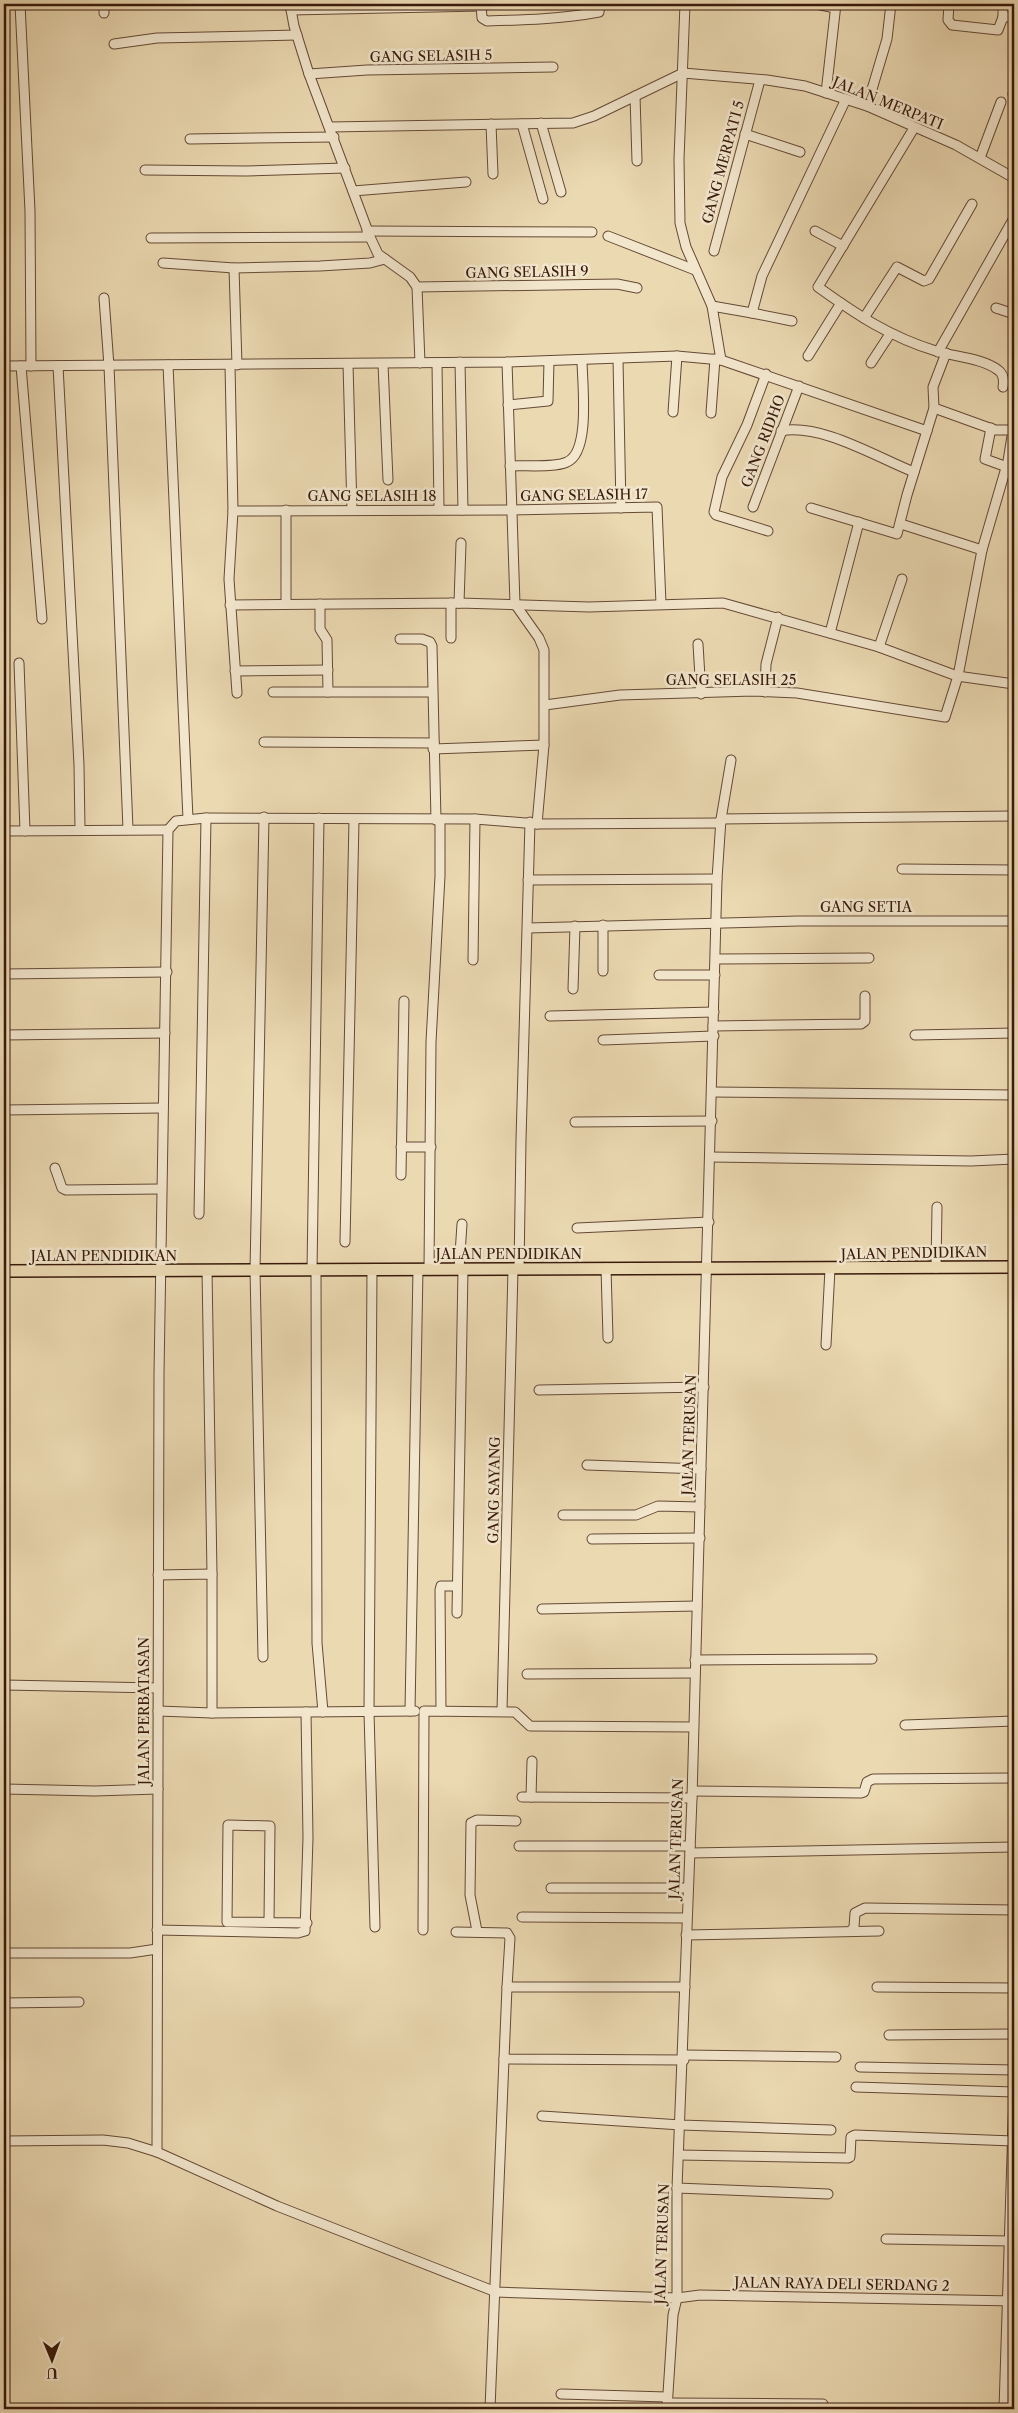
<svg xmlns="http://www.w3.org/2000/svg" width="1018" height="2413" font-family="'Libre Caslon Text',serif">
<style>
.lines{fill:none;stroke-linecap:round;stroke-linejoin:round}
.minor-casing{stroke:#654935;stroke-width:11}
.major-casing{stroke:#38190b;stroke-width:14}
.minor{stroke:#f2e6cd;stroke-width:9}
.major{stroke:#ebd9b2;stroke-width:11}
.labels{text-anchor:middle;stroke-width:5;stroke-linejoin:round;paint-order:stroke}
.street-label{font-size:14px;fill:#38190b;stroke:#f2e6cd}
</style>
<rect width="100%" height="100%" fill="#ebd9b2"/>
<filter id="stains"><feTurbulence type="fractalNoise" baseFrequency=".004" numOctaves="4"/><feColorMatrix values="0 0 0 0 .2 0 0 0 0 .09 0 0 0 0 .02 0 0 0 .5 -.17"/></filter>
<radialGradient id="worn" r=".72"><stop offset=".6" stop-color="#630" stop-opacity="0"/><stop offset="1" stop-color="#630" stop-opacity=".3"/></radialGradient>
<g class="lines">
<defs>
<g id="minor">
<polyline points="20,4 30,211 31,366"/>
<polyline points="104,4 104,13"/>
<polyline points="290,4 294,26 309,74 370,237 378,254 410,277 417,287 420,363"/>
<path d="M481,4L482,18L487,21C525,20 562,19 599,12L600,4"/>
<polyline points="816,4 835,8"/>
<polyline points="949,4 948,20 952,25 998,30 1003,17 1014,17"/>
<polyline points="1003,4 1003,17"/>
<polyline points="291,10 481,6"/>
<polyline points="114,44 157,38 297,35"/>
<polyline points="309,74 367,70 553,67"/>
<polyline points="826,93 836,4"/>
<polyline points="1013,94 1014,94"/>
<polyline points="635,96 637,161"/>
<polyline points="867,106 887,39 891,4"/>
<polyline points="541,123 561,192"/>
<polyline points="491,124 493,174"/>
<polyline points="522,124 543,199"/>
<polyline points="330,127 573,123 594,116 683,73 767,80 805,86 867,106 956,145 1014,178"/>
<path d="M914,128L818,287C857,315 890,337 936,351C955,357 982,358 998,370C1004,374 1004,381 1003,387"/>
<polyline points="745,134 800,152"/>
<polyline points="190,139 334,137"/>
<polyline points="980,158 1001,102"/>
<polyline points="145,170 246,171 345,168"/>
<polyline points="353,191 466,182"/>
<polyline points="367,231 592,232"/>
<polyline points="815,231 843,246"/>
<polyline points="608,236 695,270"/>
<polyline points="151,238 370,237"/>
<polyline points="714,251 760,80"/>
<polyline points="163,263 234,268 320,266 370,263 385,259"/>
<polyline points="234,268 237,365"/>
<polyline points="417,287 617,284 637,288"/>
<polyline points="104,298 109,366 128,829"/>
<polyline points="712,306 752,313 762,276 846,99"/>
<polyline points="996,308 1014,314"/>
<polyline points="752,313 792,321"/>
<polyline points="864,318 897,267 924,281 929,279 972,204"/>
<polyline points="938,352 1014,218"/>
<polyline points="808,356 841,303"/>
<polyline points="618,359 621,508"/>
<polyline points="721,360 927,431"/>
<polyline points="460,362 463,510"/>
<polyline points="507,362 515,604 539,638 544,650 544,745 537,824"/>
<polyline points="437,363 439,510"/>
<polyline points="871,363 890,334"/>
<polyline points="348,364 352,510"/>
<polyline points="383,364 388,480"/>
<polyline points="168,365 188,819"/>
<polyline points="230,365 233,511 229,579 237,693"/>
<polyline points="4,366 507,362 677,356 721,360 712,306 686,247 680,223 679,159 685,4"/>
<polyline points="21,366 42,619"/>
<polyline points="58,366 79,765 80,830"/>
<polyline points="766,374 747,425 722,477 714,512 716,515 768,531"/>
<polyline points="508,405 548,401 549,361"/>
<polyline points="934,408 995,430 1014,430"/>
<polyline points="673,412 677,356"/>
<polyline points="711,413 715,359"/>
<polyline points="991,428 985,459 1007,467"/>
<path d="M781,431C821,423 876,457 914,472"/>
<path d="M510,466C524,465 555,468 567,462C591,452 582,382 582,360"/>
<polyline points="753,507 799,386"/>
<polyline points="811,508 897,534 907,495 934,408 933,387 946,353"/>
<polyline points="286,510 286,604"/>
<polyline points="233,511 511,510 657,507 661,604"/>
<polyline points="901,524 982,550"/>
<polyline points="451,603 451,638"/>
<polyline points="459,603 461,543"/>
<polyline points="320,604 320,629 327,640 328,692"/>
<polyline points="230,605 459,603 589,607 723,603 879,647 957,676 1014,684"/>
<polyline points="830,633 859,522"/>
<polyline points="400,639 422,639 430,642 432,646 436,820"/>
<polyline points="698,644 701,694"/>
<polyline points="879,647 902,579"/>
<polyline points="19,663 25,831"/>
<polyline points="235,671 328,670"/>
<polyline points="273,692 432,692"/>
<polyline points="765,692 766,664 778,617"/>
<polyline points="545,705 620,695 753,691 797,693 945,717 958,676 982,550 1008,461 1013,430"/>
<polyline points="264,742 434,743"/>
<polyline points="433,749 544,745"/>
<polyline points="721,819 1014,816"/>
<polyline points="4,831 168,830"/>
<polyline points="902,869 1014,870"/>
<polyline points="528,880 717,879"/>
<polyline points="603,925 603,971"/>
<polyline points="528,928 798,921 1014,921"/>
<polyline points="716,959 869,958"/>
<polyline points="473,960 475,819"/>
<polyline points="4,974 167,972"/>
<polyline points="659,975 715,975"/>
<polyline points="573,989 575,926"/>
<polyline points="550,1016 714,1012"/>
<polyline points="713,1026 861,1024 865,1021 865,996"/>
<polyline points="4,1035 165,1033"/>
<polyline points="915,1035 1014,1033"/>
<polyline points="603,1040 714,1036"/>
<polyline points="712,1092 1014,1095"/>
<polyline points="4,1110 163,1108"/>
<polyline points="575,1122 712,1121"/>
<polyline points="401,1147 431,1147"/>
<polyline points="710,1157 971,1161 1014,1159"/>
<polyline points="55,1168 62,1188 66,1190 161,1189"/>
<polyline points="401,1175 404,1001"/>
<polyline points="199,1214 206,818"/>
<polyline points="577,1228 709,1222"/>
<polyline points="345,1242 354,820"/>
<polyline points="606,1268 608,1338"/>
<polyline points="936,1268 937,1207"/>
<polyline points="429,1269 431,1042 440,876 440,820"/>
<polyline points="459,1269 462,1224"/>
<polyline points="519,1269 521,1140 530,822"/>
<polyline points="207,1270 212,1574"/>
<polyline points="312,1270 319,818"/>
<polyline points="316,1270 317,1643 323,1712"/>
<polyline points="372,1270 369,1712 375,1927"/>
<polyline points="826,1345 830,1269"/>
<polyline points="539,1390 704,1387"/>
<polyline points="587,1465 701,1469"/>
<polyline points="563,1515 636,1515 658,1506 700,1507"/>
<polyline points="592,1539 700,1538"/>
<polyline points="158,1575 212,1574 212,1713"/>
<polyline points="542,1609 697,1606"/>
<polyline points="457,1613 463,1269"/>
<polyline points="263,1657 255,1270 264,817"/>
<polyline points="695,1660 872,1659"/>
<polyline points="527,1674 695,1673"/>
<polyline points="4,1685 158,1688"/>
<polyline points="158,1711 212,1713 415,1711"/>
<polyline points="410,1711 418,1269"/>
<polyline points="441,1711 440,1590 441,1586 457,1586"/>
<polyline points="502,1711 513,1269"/>
<polyline points="905,1725 1014,1721"/>
<polyline points="4,1789 95,1791 158,1789"/>
<polyline points="693,1791 861,1793 864,1792 867,1782 873,1779 1014,1778"/>
<polyline points="522,1797 692,1798"/>
<polyline points="531,1797 532,1761"/>
<polyline points="519,1846 690,1846"/>
<polyline points="690,1853 1014,1847"/>
<polyline points="551,1888 688,1888"/>
<polyline points="522,1917 686,1918"/>
<polyline points="269,1922 270,1826 228,1825 227,1922 307,1923"/>
<polyline points="157,1930 298,1933 305,1931 308,1838 306,1712"/>
<polyline points="423,1930 424,1711 515,1712 530,1726 693,1727"/>
<polyline points="477,1931 470,1895 471,1823 477,1820 516,1821"/>
<polyline points="851,1931 854,1927 855,1913 865,1908 1014,1910"/>
<polyline points="456,1932 507,1933 510,1938 507,1987 685,1987"/>
<polyline points="686,1935 879,1931"/>
<polyline points="4,1953 130,1953 157,1949"/>
<polyline points="507,1987 504,2059 684,2060"/>
<polyline points="877,1987 1014,1988"/>
<polyline points="4,2003 79,2002"/>
<polyline points="889,2035 1014,2034"/>
<polyline points="684,2055 836,2057"/>
<polyline points="860,2067 1014,2070"/>
<polyline points="856,2087 1014,2092"/>
<polyline points="542,2116 681,2125 831,2130"/>
<polyline points="4,2141 103,2140 128,2143 157,2152 277,2206 496,2292 677,2298 700,2295 1014,2301"/>
<polyline points="157,2152 159,1374 168,830 176,821 206,818 475,819 538,824 721,823"/>
<polyline points="679,2155 848,2158 850,2157 851,2137 855,2135 1013,2141"/>
<polyline points="677,2188 828,2194"/>
<polyline points="886,2239 1009,2241"/>
<polyline points="561,2394 667,2397"/>
<polyline points="667,2403 823,2404"/>
<polyline points="490,2409 504,2059"/>
<polyline points="667,2409 673,2315 677,2298 677,2188 692,1798 717,879 721,819 731,760"/>
<polyline points="1004,2409 1014,2093"/>
</g>
<polyline id="major" points="4,1271 1014,1267"/>
</defs>
<use href="#minor" class="minor-casing"/>
<use href="#major" class="major-casing"/>
<use href="#minor" class="minor"/>
<use href="#major" class="major"/>
</g>
<g class="labels">
<g class="street-label">
<text transform="translate(431 56) rotate(-1)" y="5">GANG SELASIH 5</text>
<text transform="translate(888 103) rotate(22)" y="5">JALAN MERPATI</text>
<text transform="translate(723 162) rotate(-75)" y="5">GANG MERPATI 5</text>
<text transform="translate(527 272) rotate(-1)" y="5">GANG SELASIH 9</text>
<text transform="translate(763 441) rotate(-69)" y="5">GANG RIDHO</text>
<text transform="translate(584 495) rotate(-1)" y="5">GANG SELASIH 17</text>
<text x="372" y="501">GANG SELASIH 18</text>
<text x="731" y="685">GANG SELASIH 25</text>
<text x="866" y="912">GANG SETIA</text>
<text transform="translate(914 1253) rotate(-1)" y="5">JALAN PENDIDIKAN</text>
<text x="509" y="1259">JALAN PENDIDIKAN</text>
<text x="104" y="1261">JALAN PENDIDIKAN</text>
<text transform="translate(689 1435) rotate(-88)" y="5">JALAN TERUSAN</text>
<text transform="translate(494 1490) rotate(-89)" y="5">GANG SAYANG</text>
<text transform="translate(144 1711) rotate(-90)" y="5">JALAN PERBATASAN</text>
<text transform="translate(676 1839) rotate(-88)" y="5">JALAN TERUSAN</text>
<text transform="translate(662 2244) rotate(-88)" y="5">JALAN TERUSAN</text>
<text transform="translate(842 2284) rotate(1)" y="5">JALAN RAYA DELI SERDANG 2</text>
</g>
</g>
<rect width="1018" height="2413" fill="none" stroke="#ebd9b2" stroke-width="20"/>
<rect x="5" y="5" width="1008" height="2403" fill="none" stroke="#38190b" stroke-width="2.5"/>
<rect x="10" y="10" width="998" height="2393" fill="none" stroke="#38190b"/>
<g transform="translate(52 2360) rotate(179)" stroke="#f2e6cd" stroke-width="4" paint-order="stroke">
<path d="M0-4L9 19L0 12L-9 19Z" fill="#38190b"/>
<text y="-8" font-size="14" font-weight="bold" text-anchor="middle" fill="#38190b">U</text>
</g>
<rect width="100%" height="100%" filter="url(#stains)"/>
<rect width="100%" height="100%" fill="url(#worn)"/>
</svg>
